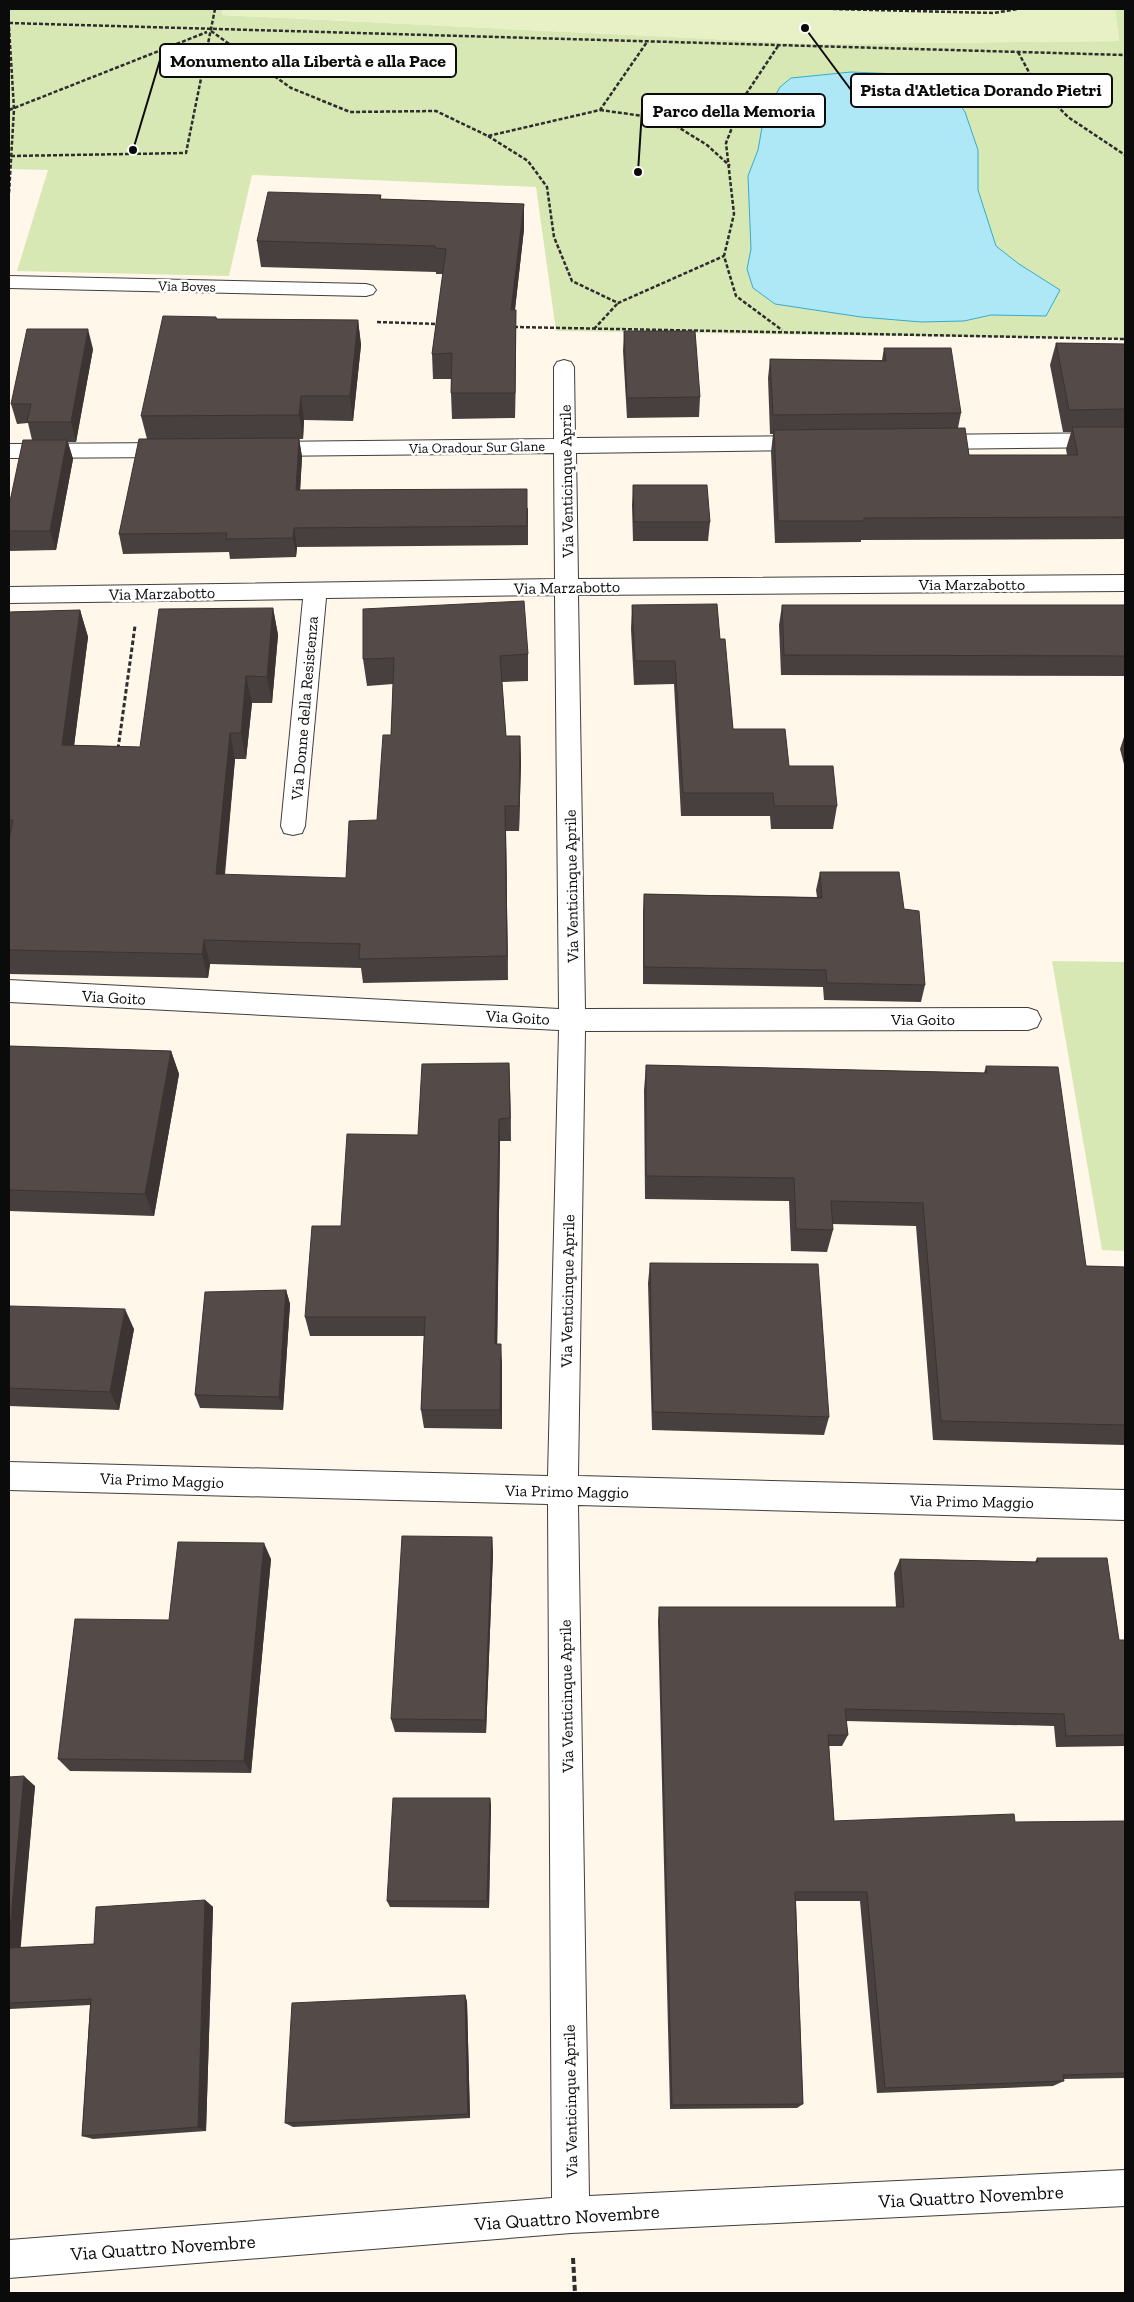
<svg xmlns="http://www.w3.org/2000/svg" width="1134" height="2302" font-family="'Zilla Slab',serif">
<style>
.green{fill:#d8e8b4}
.pitch{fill:#e8f0c6}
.water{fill:#aee8f6;stroke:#35abcd}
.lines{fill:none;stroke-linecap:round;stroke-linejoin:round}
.street-casing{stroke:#3e3e3e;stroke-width:2}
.path-far2{stroke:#2d2d2d;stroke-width:2.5;stroke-dasharray:4 2;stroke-linecap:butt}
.path-far1{stroke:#2d2d2d;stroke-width:3;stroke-dasharray:4.5 2.5;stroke-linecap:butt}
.path{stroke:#2d2d2d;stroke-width:4;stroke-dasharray:6 3;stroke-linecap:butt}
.street{fill:#fff;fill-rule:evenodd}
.wall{fill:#48403e}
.shaded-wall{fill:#3b3432}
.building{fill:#544a48;stroke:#3b3432}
.labels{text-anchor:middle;stroke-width:5;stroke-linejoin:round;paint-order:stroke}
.far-street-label{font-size:14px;fill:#0b0b0b;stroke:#fff}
.street-label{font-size:16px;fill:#0b0b0b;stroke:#fff}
.near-street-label{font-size:19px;fill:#0b0b0b;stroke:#fff}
.leader{fill:none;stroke:#0b0b0b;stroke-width:2}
.callout-dot{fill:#0b0b0b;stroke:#fff;stroke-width:2}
.callout{fill:#fff;stroke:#0b0b0b;stroke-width:2}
.callout-label{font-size:18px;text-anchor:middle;font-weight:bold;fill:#0b0b0b}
</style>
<rect width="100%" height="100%" fill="#fff7e9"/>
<g class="green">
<polygon points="9,9 223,9 222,15 814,44 1119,41 1115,9 1125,9 1125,339 556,331 536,187 252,175 229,276 17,271 48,170 9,169"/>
<polygon points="1052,961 1125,962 1125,1251 1102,1250"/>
</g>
<polygon class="pitch" points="223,9 1115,9 1119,41 814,44 222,15"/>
<polygon class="water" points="851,72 899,74 937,88 955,98 965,112 978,150 978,190 996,246 1019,264 1060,290 1046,316 991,315 964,321 921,322 861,317 775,304 753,288 747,269 751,249 748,176 758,150 764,116 780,87 791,78"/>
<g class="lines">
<defs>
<g id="street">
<polygon points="9,276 366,284 373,286 376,290 373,294 366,296 9,288"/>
<polygon points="564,360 571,362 574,367 575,438 809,436 817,438 820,443 817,448 809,450 576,453 578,579 1125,575 1125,591 578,595 585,1009 1028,1008 1037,1011 1041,1019 1037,1027 1028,1030 585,1031 578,1476 1125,1490 1125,1520 578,1505 589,2196 1125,2170 1125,2206 571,2233 9,2278 9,2240 552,2198 548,1504 9,1490 9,1462 548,1476 559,1030 9,1002 9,980 559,1009 555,595 326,598 305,826 302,833 293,835 284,833 281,826 303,599 9,603 9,587 555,579 554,453 264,456 256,454 253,449 256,444 264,442 554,439 554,367 557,362"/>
<polygon points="1125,433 1125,447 929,449 921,447 918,442 921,437 929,435"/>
<polygon points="174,443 182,445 185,450 182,455 174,457 9,458 9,444"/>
</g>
</defs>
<use href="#street" class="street-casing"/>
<g class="path-far2">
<polyline points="833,9 994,13 1018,9"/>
<polyline points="9,23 1125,55"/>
<polyline points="9,27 14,109 9,194"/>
<polyline points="211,31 291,88 350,112 436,111 488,136 600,110 647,42"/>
<polyline points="778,46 744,97 726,143 734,214 724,256 736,296 782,330"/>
<polyline points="1018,52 1035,83 1068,117 1125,155"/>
<polyline points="993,102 1013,92 1029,72"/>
<polyline points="9,110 207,32"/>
<polyline points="600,110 665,119 707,145 730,166"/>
<polyline points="488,136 528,161 547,187 554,237 572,281 618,303 724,256"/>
<polyline points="11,156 186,153 215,9"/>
<polyline points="377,322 438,324"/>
<polyline points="514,327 1125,339"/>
<polyline points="594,329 618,303"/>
</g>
<polyline class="path-far1" points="118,749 135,626"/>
<polyline class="path" points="573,2258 575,2293"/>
<use href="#street" class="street"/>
</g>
<g class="wall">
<polygon points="381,195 381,199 524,204 524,229 515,310 516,310 516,335 515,418 452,419 451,393 451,379 433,379 432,354 443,274 436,274 436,272 261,267 257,241"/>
<polygon points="216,317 217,319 358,320 361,345 353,421 304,420 303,439 299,439 302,457 300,490 528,508 528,545 297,547 296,557 230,559 229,552 123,554 119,534 147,439 141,416"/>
<polygon points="624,331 700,397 699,417 627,418 623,351"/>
<polygon points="1056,343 1125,344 1125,539 861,540 861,542 775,543 771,452 773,434 770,434 768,378 770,359 882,360 884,348 961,413 958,428 969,455 1067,455 1066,449 1071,432 1063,432 1050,365"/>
<polygon points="93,349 76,442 68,442 73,459 56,550 9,551 9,506 32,440 28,423 17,424 11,404"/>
<polygon points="633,485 710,522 708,541 633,541 632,505"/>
<polygon points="632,605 720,639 733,729 789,766 837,806 833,829 771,829 770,816 681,816 674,684 634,685 631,629"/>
<polygon points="782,605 1125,605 1125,676 781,675 779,625"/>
<polygon points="273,608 278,635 272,703 252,703 246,759 235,759 225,875 346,878 377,820 391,735 393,684 367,686 363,659 363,609 528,654 528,681 502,682 506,736 520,736 521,762 519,831 506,831 508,980 363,983 361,968 210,964 208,978 9,974 9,612 80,610 88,637 74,745 140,747"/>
<polygon points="1125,734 1125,768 1120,749"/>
<polygon points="820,872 904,909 925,985 921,1002 824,1000 823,987 643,984 643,912 644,894 817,897 816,890"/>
<polygon points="9,1046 171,1051 179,1074 154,1216 9,1211"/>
<polygon points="509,1063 510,1086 511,1141 500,1141 497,1344 502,1363 502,1429 424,1428 421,1410 424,1336 310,1336 305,1317 341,1226 418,1135"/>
<polygon points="646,1065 984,1073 986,1066 1086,1266 1125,1267 1125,1445 933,1440 916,1226 832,1224 833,1230 827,1252 791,1251 789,1201 645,1199 644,1090"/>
<polygon points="650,1263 829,1417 824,1435 652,1430 648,1283"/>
<polygon points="286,1290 290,1304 283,1410 200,1408 195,1395"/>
<polygon points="9,1306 134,1329 119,1410 9,1406"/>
<polygon points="492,1537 493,1554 486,1733 395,1732 391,1719"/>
<polygon points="1037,1558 1119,1640 1125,1640 1125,1746 1056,1747 1054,1726 846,1721 848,1735 842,1746 829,1746 834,1821 1015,1822 1125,1821 1125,2078 1064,2079 1064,2081 1053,2086 877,2093 860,1901 796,1901 803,2104 797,2108 670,2109 658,1621 659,1607 896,1607 894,1573 900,1559 1035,1562"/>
<polygon points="271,1559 251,1773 70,1771 58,1759 169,1620"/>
<polygon points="9,1777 35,1786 20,1948 94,1944 205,1900 213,1907 206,2131 93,2139 82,2136 90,2005 10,2009 9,2018"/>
<polygon points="490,1798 491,1806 489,1908 390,1907 387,1901"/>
<polygon points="465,1995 467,2002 470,2118 293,2127 285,2123"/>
</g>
<g class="shaded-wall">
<polygon points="524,204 524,229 512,335 511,310"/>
<polygon points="516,310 516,335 515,418 515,393"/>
<polygon points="358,320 361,345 353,421 350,396"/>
<polygon points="88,329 93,349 76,442 71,422"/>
<polygon points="301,396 304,420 303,439 299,415"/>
<polygon points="299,438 302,457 299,510 296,490"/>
<polygon points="67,440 73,459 56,550 50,531"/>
<polygon points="294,528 297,547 296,557 293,538"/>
<polygon points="273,608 278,635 272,703 267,677"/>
<polygon points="80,610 88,637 71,770 62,745"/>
<polygon points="246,676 252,703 246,759 241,733"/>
<polygon points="230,733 235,759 222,899 216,874"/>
<polygon points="520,736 521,762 519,831 519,806"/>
<polygon points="505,806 506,831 508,980 507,956"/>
<polygon points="204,940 210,964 208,978 202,954"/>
<polygon points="171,1051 179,1074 154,1216 145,1194"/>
<polygon points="509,1063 510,1086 511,1141 510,1118"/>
<polygon points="499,1119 500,1141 497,1363 495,1344"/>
<polygon points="286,1290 290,1304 283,1410 279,1397"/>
<polygon points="125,1309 134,1329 119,1410 110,1392"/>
<polygon points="501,1344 502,1363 502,1429 500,1410"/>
<polygon points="492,1537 493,1554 486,1733 485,1720"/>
<polygon points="264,1543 271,1559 251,1773 244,1761"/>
<polygon points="24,1776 35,1786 20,1955 9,1949 9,1941"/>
<polygon points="490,1798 491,1806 489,1908 487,1901"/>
<polygon points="205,1900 213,1907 206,2131 198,2127"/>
<polygon points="465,1995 467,2002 470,2118 468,2114"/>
</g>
<g class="building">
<polygon points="268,192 381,195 380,199 524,204 511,310 516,310 515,393 451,393 452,353 432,354 446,249 435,248 435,246 257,241"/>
<polygon points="163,316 216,317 216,319 358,320 350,396 301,396 299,415 141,416"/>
<polygon points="27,329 88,329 71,422 27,422 31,404 11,404"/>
<polygon points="624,331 695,331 700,397 627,398"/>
<polygon points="1056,343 1125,344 1125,409 1069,410"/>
<polygon points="884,348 951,348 961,413 773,415 770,359 886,361"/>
<polygon points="1072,427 1125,427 1125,517 864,518 864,521 778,521 774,430 965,428 969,455 1078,455"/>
<polygon points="299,438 296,490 527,489 527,526 294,528 293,538 226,539 227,533 119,534 139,439"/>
<polygon points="23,440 67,440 50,531 9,531 9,506"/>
<polygon points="633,485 707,485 710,522 634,522"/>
<polygon points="524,601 528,654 500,656 506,736 520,736 519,806 505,806 507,956 359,959 360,944 204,940 202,954 9,950 9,840 13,820 9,820 9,612 80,610 62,745 140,747 159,609 273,608 267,677 246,676 241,733 230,733 216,874 346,878 349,821 377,820 383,735 391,735 394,658 363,659 363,609"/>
<polygon points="717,604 720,639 725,639 733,729 785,729 789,766 833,766 837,806 774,806 773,793 683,793 675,661 635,661 632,605"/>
<polygon points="782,605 1125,605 1125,656 784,655"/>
<polygon points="820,872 899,872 904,909 919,911 925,985 827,983 826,970 644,967 644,894 822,898"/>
<polygon points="9,1046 171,1051 145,1194 9,1190"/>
<polygon points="509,1063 510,1118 499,1119 495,1344 501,1344 500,1410 421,1410 425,1317 305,1317 312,1226 341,1226 347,1134 418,1135 422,1064"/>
<polygon points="646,1065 987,1073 986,1066 1058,1067 1086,1266 1125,1267 1125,1425 941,1421 923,1203 831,1201 833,1230 796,1229 794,1178 646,1176"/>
<polygon points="650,1263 818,1264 829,1417 653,1412"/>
<polygon points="286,1290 279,1397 195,1395 205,1292"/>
<polygon points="9,1306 125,1309 110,1392 9,1388"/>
<polygon points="402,1536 492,1537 485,1720 391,1719"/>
<polygon points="178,1542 264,1543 244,1761 58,1759 75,1619 169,1620"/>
<polygon points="1037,1558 1107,1558 1119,1640 1125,1640 1125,1735 1066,1736 1064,1714 845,1709 848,1735 828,1735 834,1821 1014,1814 1015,1822 1125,1821 1125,2073 1063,2075 1064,2081 885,2088 867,1892 795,1892 803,2104 672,2105 659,1607 904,1607 900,1559 1038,1562"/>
<polygon points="24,1776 9,1941 9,1777"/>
<polygon points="393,1798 490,1798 487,1901 387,1901"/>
<polygon points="205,1900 198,2127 82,2136 91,1999 9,2003 9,1948 94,1944 96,1907"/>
<polygon points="465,1995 468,2114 285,2123 292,2003"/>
</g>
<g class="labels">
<g class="far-street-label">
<text transform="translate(187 286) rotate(1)" y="5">Via Boves</text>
<text transform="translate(477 447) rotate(-1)" y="5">Via Oradour Sur Glane</text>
</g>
<g class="street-label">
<text transform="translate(566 481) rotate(-91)" y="6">Via Venticinque Aprile</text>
<text x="972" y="590">Via Marzabotto</text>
<text transform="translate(567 587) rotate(-1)" y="6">Via Marzabotto</text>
<text transform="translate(162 593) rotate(-1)" y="6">Via Marzabotto</text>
<text transform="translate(304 708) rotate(-85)" y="6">Via Donne della Resistenza</text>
<text transform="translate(571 886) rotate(-91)" y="6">Via Venticinque Aprile</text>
<text transform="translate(114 997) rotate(3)" y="6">Via Goito</text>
<text transform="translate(518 1017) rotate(3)" y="6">Via Goito</text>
<text x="923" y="1025">Via Goito</text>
<text transform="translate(567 1291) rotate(-89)" y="6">Via Venticinque Aprile</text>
<text transform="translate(162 1480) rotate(2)" y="6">Via Primo Maggio</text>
<text transform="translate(567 1491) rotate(1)" y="6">Via Primo Maggio</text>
<text transform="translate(972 1501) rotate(1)" y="6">Via Primo Maggio</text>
<text transform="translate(566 1696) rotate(-91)" y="6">Via Venticinque Aprile</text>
<text transform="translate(570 2101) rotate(-91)" y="6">Via Venticinque Aprile</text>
</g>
<g class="near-street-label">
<text transform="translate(971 2196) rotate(-3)" y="7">Via Quattro Novembre</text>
<text transform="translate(567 2217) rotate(-4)" y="7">Via Quattro Novembre</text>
<text transform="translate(163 2247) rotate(-4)" y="7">Via Quattro Novembre</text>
</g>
</g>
<path class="leader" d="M133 150L160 60M805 28L851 90M638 172L642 110"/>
<g class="callout-dot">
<circle cx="133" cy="150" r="5"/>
<circle cx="805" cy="28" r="5"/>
<circle cx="638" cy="172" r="5"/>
</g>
<g class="callout">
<rect x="160" y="44" width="296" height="33" rx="5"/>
<rect x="851" y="74" width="261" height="33" rx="5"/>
<rect x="642" y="94" width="183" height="33" rx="5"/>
</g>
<g class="callout-label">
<text x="308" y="67">Monumento alla Libertà e alla Pace</text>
<text x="981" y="96">Pista d'Atletica Dorando Pietri</text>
<text x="734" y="117">Parco della Memoria</text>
</g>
<rect width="1134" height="2302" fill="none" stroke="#0b0b0b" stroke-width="20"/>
</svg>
